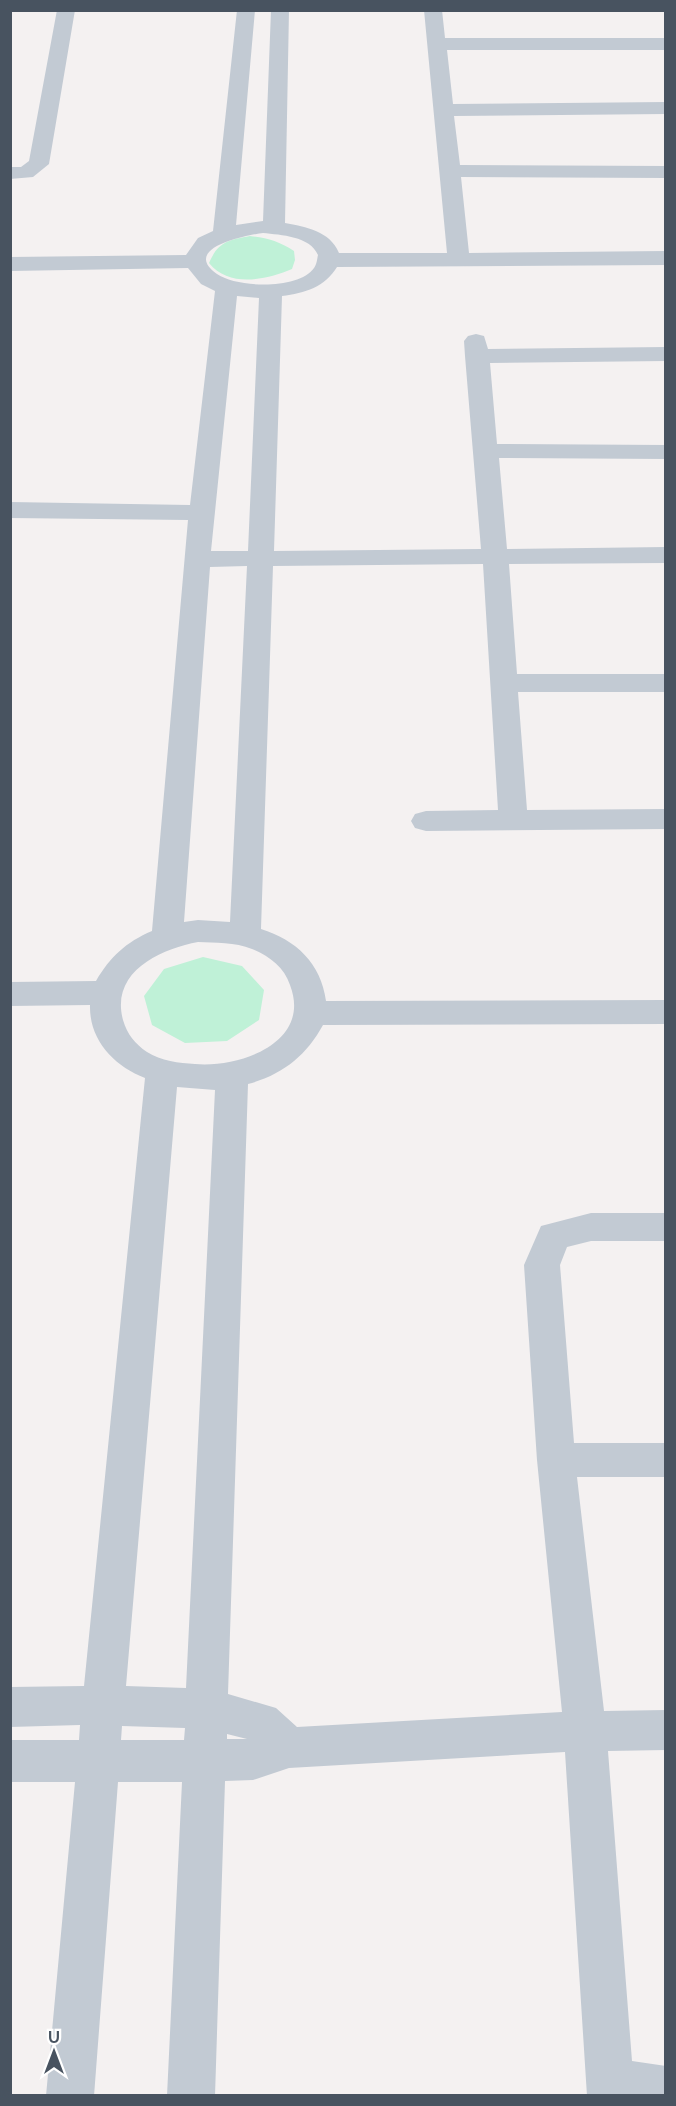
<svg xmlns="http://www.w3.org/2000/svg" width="676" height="2106" viewBox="0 0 676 2106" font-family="Raleway,sans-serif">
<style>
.green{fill:#bff1d7}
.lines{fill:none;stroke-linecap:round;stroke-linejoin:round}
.minor{fill:#c2cad3;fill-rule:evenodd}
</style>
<rect width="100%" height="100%" fill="#f4f1f1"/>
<path class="green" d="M250,236c17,2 29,5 44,15l1,9 -3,9c-26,11 -63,19 -83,-6 9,-21 19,-23 41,-27z
M203,957l39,9 22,24 -5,30 -32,21 -42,2 -33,-18 -8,-29 20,-27z"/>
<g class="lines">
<path class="minor" d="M57,10h18l-26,154 -16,13 -23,2v-12h11l8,-6z
M237,10h18l-19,215 27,-4 8,-211h18l-4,213c21,4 45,8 54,30h108l-23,-243h18l3,28h221v12h-219l6,54 213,-2v12l-212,2 6,49 206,1v12l-205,-1 8,76 197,-2v14l-329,2c-12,20 -32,26 -55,29l-8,255 207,-2 -16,-193 -1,-15 4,-5 8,-2 8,2 4,13 178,-2v14l-176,2 7,81 169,1v14l-167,-1 8,91 159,-2v16l-157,1 8,110h149v18h-148l9,118 139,-1v20l-240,2 -11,-3 -4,-7 4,-7 11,-3 72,-1 -15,-246 -210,2 -12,363c35,11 60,34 65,72l340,-1v24l-343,1c-17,31 -41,50 -75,59l-20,610 48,14 21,19 265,-15 -25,-252 -13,-195 17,-39 50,-13h75v28h-75l-24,6 -7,18 14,178h92v34h-89l27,234 62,-1v40l-58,1 24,310 34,5v30h-79l-22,-344 -276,16 -36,12 -28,1 -10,315h-48l15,-314h-64l-24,314h-48l29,-314h-65v-42h69l1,-15 -70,2v-40l74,-1 61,-608c-31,-12 -56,-38 -55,-73l-80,1v-24l86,-1c14,-24 30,-39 56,-50l36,-411 -178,-2v-16l180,3 25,-214 -14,-7 -13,-16 -178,3v-14l176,-2 12,-17 15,-7zM263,233c18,2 47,3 55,22 -1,4 -1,9 -4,13 -15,22 -77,20 -97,6 -37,-26 30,-39 46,-41zM237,296l22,2 -11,253h-37zM247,566l-17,356 -32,-2 -14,2 26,-355zM198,942c17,1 37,0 54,7 17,7 32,18 38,36 22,57 -49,83 -95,79 -16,-1 -34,-3 -48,-12 -12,-8 -20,-18 -24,-32 -13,-48 37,-71 75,-78zM177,1087l38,3 -29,598 -60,-2zM122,1726l63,2 -1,12h-63zM227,1734l20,5h-20z"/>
</g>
<rect width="676" height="2106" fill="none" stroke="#485360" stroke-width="24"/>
<g transform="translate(54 2052)" stroke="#ffffff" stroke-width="4.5" paint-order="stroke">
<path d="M0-4.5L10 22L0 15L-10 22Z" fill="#485360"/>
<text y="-9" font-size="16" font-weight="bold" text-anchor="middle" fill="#485360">U</text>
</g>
</svg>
